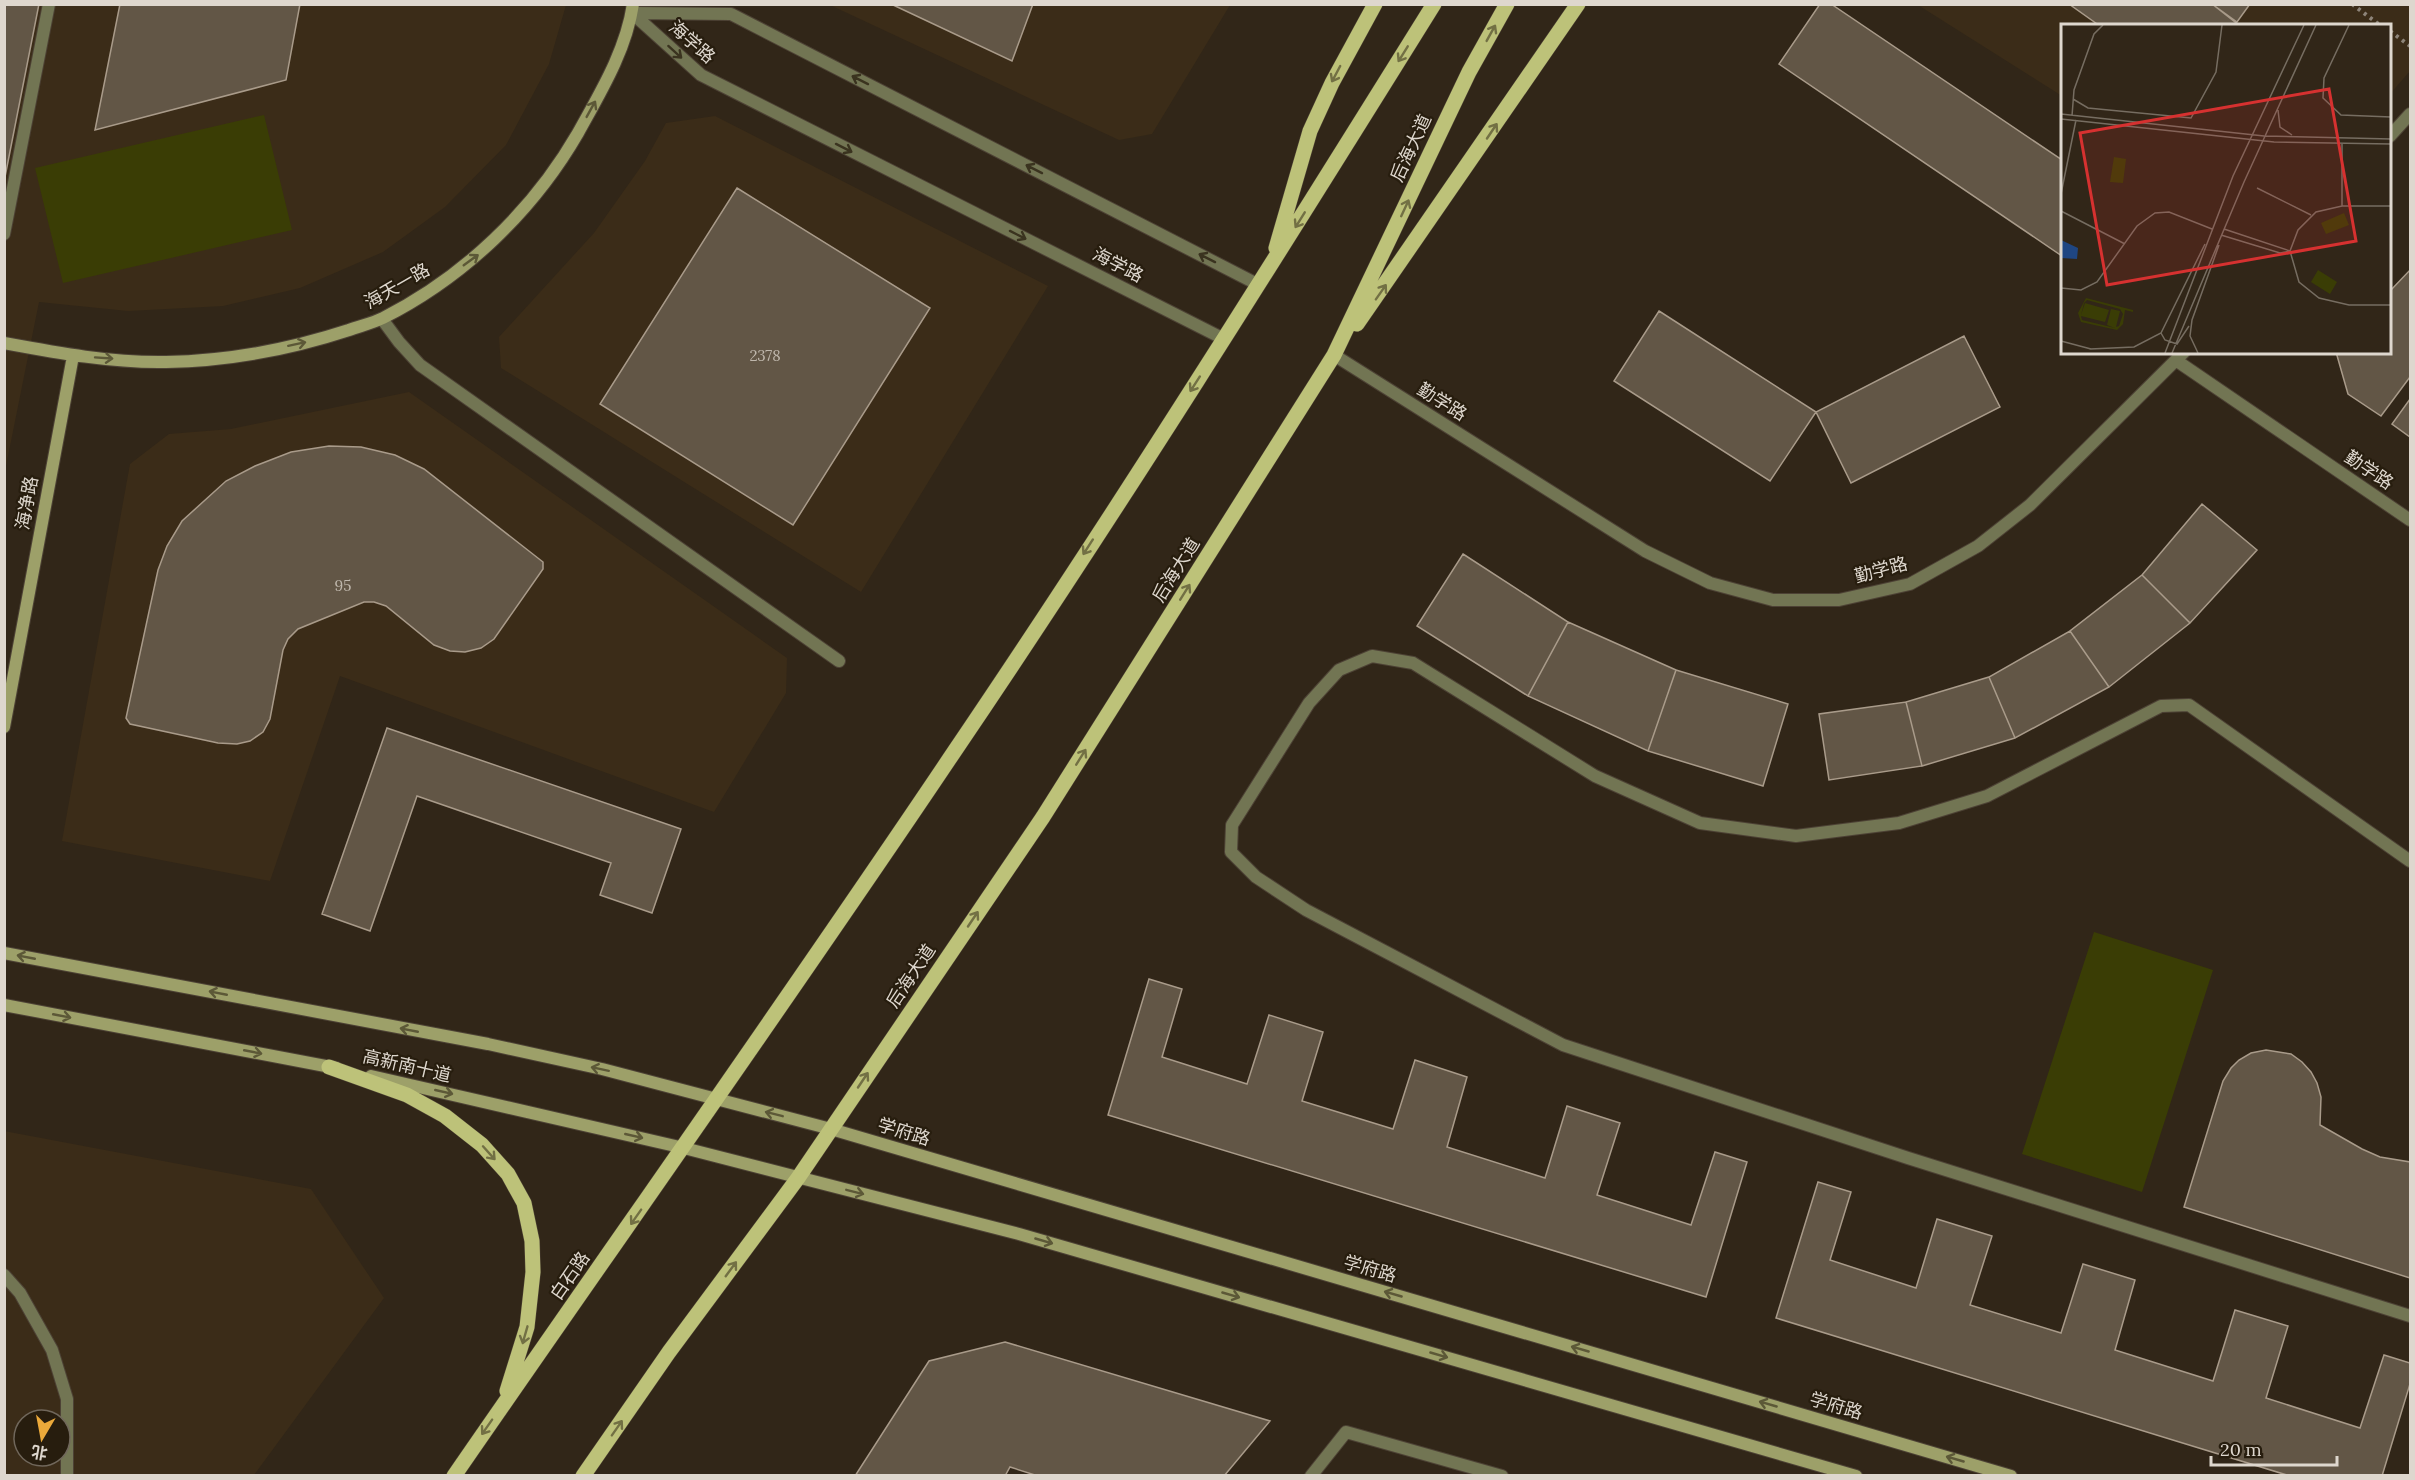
<svg xmlns="http://www.w3.org/2000/svg" width="2415" height="1480" viewBox="0 0 2415 1480" font-family="Lora,'Noto Sans SC',serif">
<style>
.built{fill:#3b2c18;fill-rule:evenodd}
.green{fill:#3a3d05}
.building{fill:#625646;stroke:#a99b8a;stroke-width:1.5}
.lines{fill:none;stroke-linecap:round;stroke-linejoin:round}
.lane-casing{stroke:#4d4235;stroke-width:14}
.street-casing{stroke:#4d4235;stroke-width:14}
.secondary-casing{stroke:#4d4235;stroke-width:14}
.primary-casing{stroke:#4d4235;stroke-width:16}
.path{stroke:#8d8479;stroke-width:4;stroke-dasharray:3 4.5;stroke-linecap:butt}
.lane{stroke:#727553;stroke-width:12}
.street{stroke:#727553;stroke-width:12}
.secondary{stroke:#9da069;stroke-width:12}
.primary{stroke:#bdc279;stroke-width:15}
.oneway{stroke:#727044}
.oneway2{stroke:#3a331f}
.oneway3{stroke:#5c5837}
.labels{text-anchor:middle;stroke-width:4.5;stroke-linejoin:round;paint-order:stroke}
.number-label{font-size:15px;fill:#bfb7ac}
.street-label{font-size:18px;fill:#ded7ce;stroke:#271d0e}
.inset-road{fill:none;stroke:#766d61;stroke-width:1.5}
.view{fill:#d63130;fill-opacity:0.15;stroke:#d63130;stroke-width:3}
.inset-edge{fill:none;stroke:#ded7ce;stroke-width:3}
</style>
<rect width="100%" height="100%" fill="#312618"/>
<path class="built" d="M5,5h561l-17,59 -43,81 -61,62 -62,45 -83,36 -77,18 -95,5 -89,-9 -34,169z
M830,5h400l-78,129 -33,6z
M1918,5h492v66l-20,23v-68h-328v70z
M715,116l333,170 -187,306 -360,-224 -2,-31 95,-104 51,-72 21,-38z
M409,392l378,266 -1,35 -72,119 -374,-136 -70,205 -208,-40 68,-377 39,-30 62,-5z
M4,1131l307,58 73,109 -130,177h-249zM24,1420h36v36h-36z"/>
<path class="green" d="M264,115l28,115 -229,53 -28,-115z
M2094,932l119,38 -71,222 -120,-38z"/>
<path class="building" d="M4,4h35l-35,178z
M4,4h35l-35,178z
M120,4h180l-14,76 -191,50z
M891,4h142l-21,57z
M1820,4h11l231,156v96l-283,-192z
M2069,4h143l28,22h-140z
M2212,4h38l-13,18z
M737,188l193,120 -137,217 -193,-121z
M2410,270v107l-29,39 -33,-22 -12,-42h54v-61z
M1659,311l157,101 -46,69 -156,-100z
M1964,336l36,71 -149,76 -35,-71z
M2410,399v38l-18,-13z
M329,446l32,1 34,8 29,14 119,93v7l-49,70 -13,9 -16,4 -15,-1 -16,-6 -48,-39 -12,-4h-10l-66,27 -10,10 -5,11 -13,69 -7,13 -13,9 -13,3 -19,-1 -88,-19 -4,-6 32,-148 9,-24 15,-25 44,-40 29,-15 36,-14z
M2202,504l55,46 -67,73 -48,-48z
M1463,554l105,68 -40,74 -111,-70z
M2142,575l48,48 -81,64 -39,-56z
M1568,622l108,48 -28,81 -120,-55z
M2070,631l39,56 -94,51 -26,-61z
M1676,670l112,34 -25,82 -115,-35z
M1989,677l26,61 -93,28 -16,-64z
M1906,702l16,64 -93,14 -10,-66z
M387,728l294,101 -29,84 -52,-18 11,-32 -194,-67 -47,135 -48,-17z
M1149,979l33,10 -20,68 85,27 22,-69 54,17 -21,69 91,28 22,-69 52,17 -20,70 98,31 22,-72 53,17 -23,72 94,30 24,-73 32,10 -41,135 -598,-182z
M2266,1050l25,4 11,8 9,10 6,11 4,14 -1,28 42,24 18,8 30,5v116l-226,-71 39,-126 8,-13 8,-8 12,-7z
M1818,1182l33,10 -21,68 86,28 21,-69 55,17 -22,69 91,28 22,-69 52,16 -20,70 98,31 22,-71 53,16 -22,72 94,30 24,-73 26,8v21l-28,92h-92l-514,-158z
M1005,1342l265,79 -46,55h-186l-28,-9 -5,9h-150l74,-115z"/>
<g class="lines">
<defs>
<path id="lane" d="M2410,861l-221,-156 -28,1 -174,90 -88,27 -103,13 -96,-13 -105,-47 -182,-113 -41,-7 -33,14 -30,33 -77,122 -1,27 25,25 50,33 257,135 345,113 502,158"/>
<path id="street" d="M632,13l99,1 528,271
M632,13l69,62 523,264
M2390,136l20,-22
M4,234l45,-230
M382,319l17,23 21,23 419,296
M1334,355l311,196 65,32 63,17h66l71,-16 68,-38 52,-41 154,-153
M2177,361l233,159
M4,1275l16,18 32,57 15,49v77
M1311,1476l35,-44 156,44"/>
<path id="secondary" d="M4,343c54,10 108,20 162,19 61,-1 125,-13 183,-32 11,-4 24,-7 34,-12 81,-41 150,-107 195,-185 22,-40 48,-82 55,-129
M4,727l69,-371
M4,953l484,91 114,25 229,60 1180,347
M4,1005l332,63
M371,1076l313,72 335,86 837,242"/>
<path id="primary" d="M1276,248l34,-117 22,-48 43,-79
M1357,324l221,-320
M329,1067l78,28 38,21 37,29 26,29 16,29 8,38 1,31 -6,55 -20,64
M454,1476c167,-242 337,-481 500,-724 166,-245 323,-496 480,-748
M583,1476l86,-124 129,-174 245,-361 291,-462 135,-283 38,-68"/>
</defs>
<use href="#lane" class="lane-casing"/>
<use href="#street" class="street-casing"/>
<use href="#secondary" class="secondary-casing"/>
<use href="#primary" class="primary-casing"/>
<path class="path" d="M2352,4l29,22
M2390,31l20,15"/>
<use href="#lane" class="lane"/>
<use href="#street" class="street"/>
<use href="#secondary" class="secondary"/>
<use href="#primary" class="primary"/>
</g>
<defs><path id="oneway-shaft" d="M-6 0H5M1.5-3L5.5 0L1.5 3" fill="none" stroke-width="1.6" stroke-linecap="round" stroke-linejoin="round" transform="scale(1.5)"/></defs>
<g class="oneway">
<use href="#oneway-shaft" transform="translate(1491 33) rotate(-61)"/>
<use href="#oneway-shaft" transform="translate(1403 54) rotate(122)"/>
<use href="#oneway-shaft" transform="translate(1336 74) rotate(118)"/>
<use href="#oneway-shaft" transform="translate(1492 131) rotate(-56)"/>
<use href="#oneway-shaft" transform="translate(1405 208) rotate(-65)"/>
<use href="#oneway-shaft" transform="translate(1300 220) rotate(122)"/>
<use href="#oneway-shaft" transform="translate(1381 292) rotate(-55)"/>
<use href="#oneway-shaft" transform="translate(1195 384) rotate(123)"/>
<use href="#oneway-shaft" transform="translate(1088 547) rotate(123)"/>
<use href="#oneway-shaft" transform="translate(1185 592) rotate(-58)"/>
<use href="#oneway-shaft" transform="translate(1081 757) rotate(-58)"/>
<use href="#oneway-shaft" transform="translate(973 919) rotate(-56)"/>
<use href="#oneway-shaft" transform="translate(863 1080) rotate(-56)"/>
<use href="#oneway-shaft" transform="translate(489 1153) rotate(48)"/>
<use href="#oneway-shaft" transform="translate(636 1217) rotate(125)"/>
<use href="#oneway-shaft" transform="translate(731 1269) rotate(-54)"/>
<use href="#oneway-shaft" transform="translate(525 1335) rotate(106)"/>
<use href="#oneway-shaft" transform="translate(487 1427) rotate(125)"/>
<use href="#oneway-shaft" transform="translate(617 1428) rotate(-55)"/>
</g>
<g class="oneway2">
<use href="#oneway-shaft" transform="translate(675 52) rotate(42)"/>
<use href="#oneway-shaft" transform="translate(860 80) rotate(-153)"/>
<use href="#oneway-shaft" transform="translate(844 148) rotate(27)"/>
<use href="#oneway-shaft" transform="translate(1034 169) rotate(-153)"/>
<use href="#oneway-shaft" transform="translate(1018 235) rotate(27)"/>
<use href="#oneway-shaft" transform="translate(1207 258) rotate(-153)"/>
</g>
<g class="oneway3">
<use href="#oneway-shaft" transform="translate(591 109) rotate(-61)"/>
<use href="#oneway-shaft" transform="translate(471 260) rotate(-36)"/>
<use href="#oneway-shaft" transform="translate(297 344) rotate(-12)"/>
<use href="#oneway-shaft" transform="translate(104 358) rotate(4)"/>
<use href="#oneway-shaft" transform="translate(26 957) rotate(-169)"/>
<use href="#oneway-shaft" transform="translate(218 993) rotate(-169)"/>
<use href="#oneway-shaft" transform="translate(62 1016) rotate(11)"/>
<use href="#oneway-shaft" transform="translate(409 1030) rotate(-169)"/>
<use href="#oneway-shaft" transform="translate(253 1052) rotate(11)"/>
<use href="#oneway-shaft" transform="translate(600 1069) rotate(-168)"/>
<use href="#oneway-shaft" transform="translate(444 1092) rotate(13)"/>
<use href="#oneway-shaft" transform="translate(774 1114) rotate(-166)"/>
<use href="#oneway-shaft" transform="translate(634 1136) rotate(13)"/>
<use href="#oneway-shaft" transform="translate(855 1192) rotate(14)"/>
<use href="#oneway-shaft" transform="translate(1044 1241) rotate(16)"/>
<use href="#oneway-shaft" transform="translate(1393 1294) rotate(-164)"/>
<use href="#oneway-shaft" transform="translate(1231 1295) rotate(16)"/>
<use href="#oneway-shaft" transform="translate(1580 1349) rotate(-164)"/>
<use href="#oneway-shaft" transform="translate(1439 1355) rotate(16)"/>
<use href="#oneway-shaft" transform="translate(1768 1404) rotate(-164)"/>
<use href="#oneway-shaft" transform="translate(1955 1459) rotate(-164)"/>
</g>
<g class="labels">
<g class="number-label">
<text x="765" y="361">2378</text>
<text x="343" y="591">95</text>
</g>
<g class="street-label">
<text transform="translate(692 42) rotate(41)" y="6">海学路</text>
<text transform="translate(1411 148) rotate(-65)" y="6">后海大道</text>
<text transform="translate(1118 265) rotate(27)" y="6">海学路</text>
<text transform="translate(397 286) rotate(-30)" y="6">海天一路</text>
<text transform="translate(1442 402) rotate(32)" y="6">勤学路</text>
<text transform="translate(2369 470) rotate(34)" y="6">勤学路</text>
<text transform="translate(27 503) rotate(-80)" y="6">海净路</text>
<text transform="translate(1176 570) rotate(-58)" y="6">后海大道</text>
<text transform="translate(1881 570) rotate(-15)" y="6">勤学路</text>
<text transform="translate(911 976) rotate(-56)" y="6">后海大道</text>
<text transform="translate(407 1066) rotate(13)" y="6">高新南十道</text>
<text transform="translate(904 1132) rotate(17)" y="6">学府路</text>
<text transform="translate(1370 1269) rotate(16)" y="6">学府路</text>
<text transform="translate(570 1276) rotate(-55)" y="6">白石路</text>
<text transform="translate(1836 1406) rotate(16)" y="6">学府路</text>
</g>
</g>
<g transform="translate(2061 24)">
<rect width="330" height="330" fill="#312618"/>
<path d="M53,133l12,2 -3,24 -13,-1zM283,189l5,12 -23,9 -5,-11zM257,246l19,12 -7,12 -19,-12zM25,274l47,12v2l-8,-2 -2,14 -6,6 -36,-8 -3,-9zM26,276l33,9 3,5 -4,12 -3,1 4,-16 -9,-2 -4,16 8,3 -33,-8 -1,-4 24,6 4,-12 -24,-7 -4,12 3,-12z" fill="#3a3d05" fill-rule="evenodd"/>
<path d="M0,216l17,8 -1,11 -16,-1z" fill="#1f4682"/>
<path class="inset-road" d="M288,1l-25,53 -1,20 18,17 50,2M12,75l15,9 103,10 25,-46 6,-47M217,86l2,17 12,8M0,90l203,22 127,3M11,92l2,-26 20,-56 9,-9M0,95l213,23 117,2M196,164l54,27M0,170l15,-74M281,182v-63M330,182h-49l-26,6 -18,18 -8,21 9,31 20,16 30,7h42M0,187l64,33M163,205l66,22M160,211l59,18 10,-2M0,264l20,2 16,-8 40,-56 18,-13 14,-1 43,17M100,309l4,7 12,4 12,-18M0,317l30,8M29,325l44,-2 27,-14 44,-89M104,329l68,-177 71,-151M111,329l72,-171 72,-157M137,329l-8,-17 2,-16 27,-75"/>
<path class="view" d="M268,65l27,152 -249,44 -27,-152z"/>
<rect width="330" height="330" class="inset-edge"/>
</g>
<rect width="2415" height="1480" fill="none" stroke="#ded7ce" stroke-width="12"/>
<g transform="translate(42 1438) rotate(190)"><circle r="28" fill="#271d0e" stroke="#70675b" stroke-width="1.5"/>
<path d="M0-4.5L10 22L0 15L-10 22Z" fill="#eba93a"/>
<text y="-9" font-size="16" font-weight="bold" text-anchor="middle" fill="#ded7ce">北</text>
</g>
<path d="M2211 1456v9h126v-9" fill="none" stroke="#ded7ce" stroke-width="3"/>
<text x="2220" y="1456" font-size="18" fill="#ded7ce" stroke="#271d0e" stroke-width="4.5" paint-order="stroke">20 m</text>
</svg>
